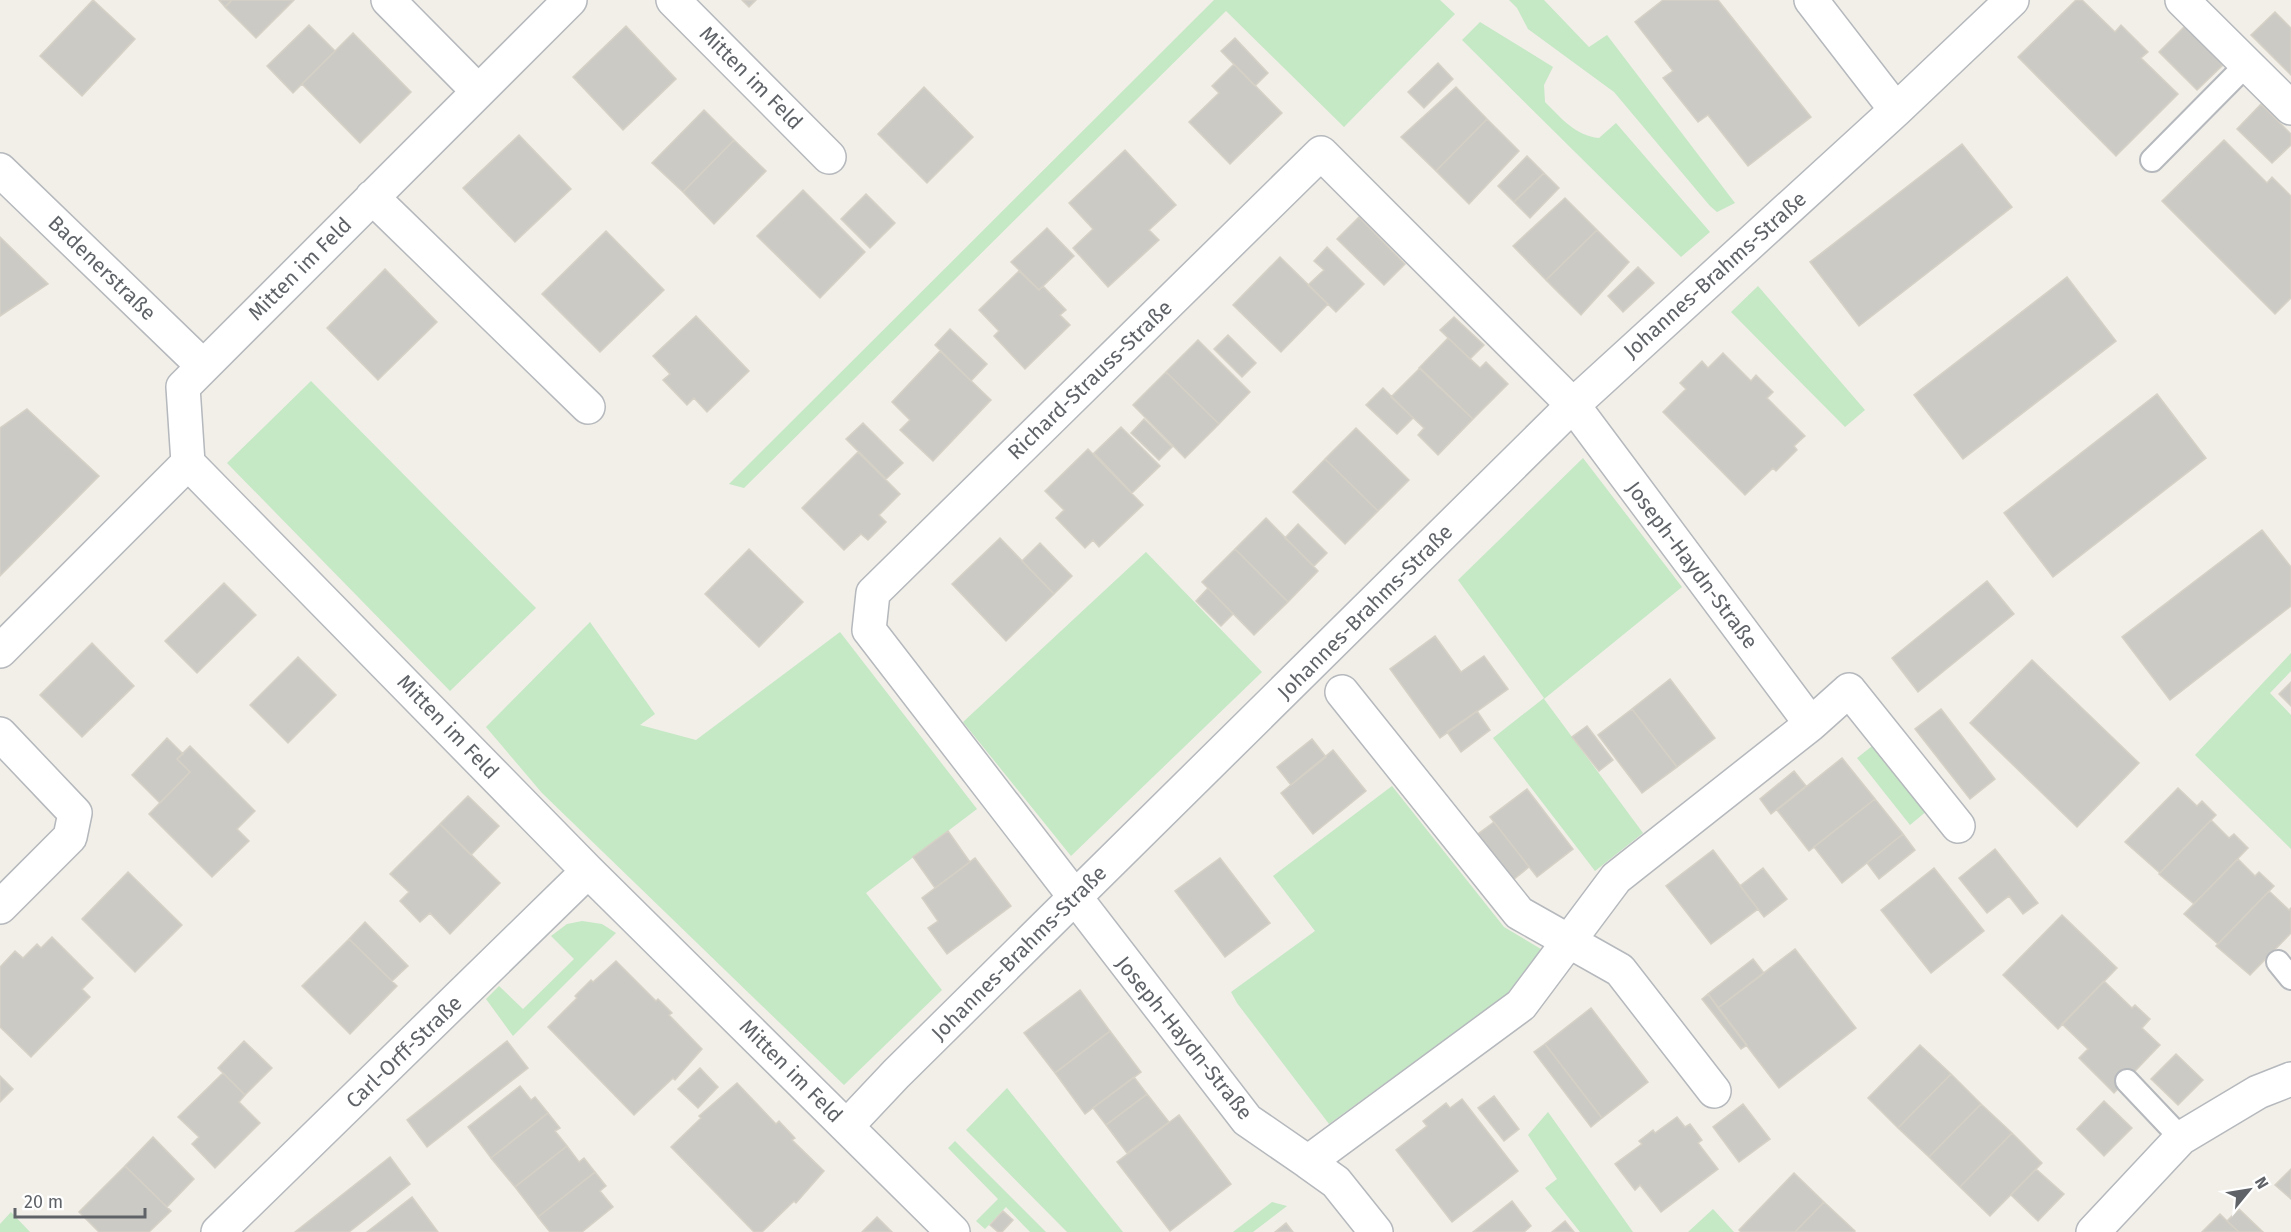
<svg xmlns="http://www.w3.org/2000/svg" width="2291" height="1232" viewBox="0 0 2291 1232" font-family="'Fira Sans',sans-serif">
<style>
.green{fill:#c5e8c5}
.building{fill:#cccac5;stroke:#d6d1c6;stroke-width:1.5}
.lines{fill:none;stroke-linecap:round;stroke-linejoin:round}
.lane-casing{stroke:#b5b8bc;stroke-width:26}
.street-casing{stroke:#b5b8bc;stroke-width:36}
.lane{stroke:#fff;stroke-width:22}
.street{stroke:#fff;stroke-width:33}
.labels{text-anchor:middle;stroke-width:4.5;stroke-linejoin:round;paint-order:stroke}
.street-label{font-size:21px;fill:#5f6368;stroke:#fff}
</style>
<rect width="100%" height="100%" fill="#f1efe8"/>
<path class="green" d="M1214,0h226l15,14 -111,113 -118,-116 -482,477 -15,-4z
M1509,0h35l45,47 18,-12 128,168 -18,9 -7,-6 -96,-114 -86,-63 -11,-21z
M1480,22l73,45 -9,18 1,17c16,16 31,34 54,36l17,-15 94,109 -29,25 -219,-217z
M1758,286l107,124 -20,17 -114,-115z
M311,381l225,227 -86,83 -223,-228z
M1583,458l99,129 -138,112 99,134 -48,38 -102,-133 51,-40 -86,-118z
M1146,552l116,120 -191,184 -108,-134z
M590,622l65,92 -15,11 56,15 144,-108 137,177 -111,84 76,97 -98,95 -302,-292 -56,-66z
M2291,653v18l-21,22 21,22v134l-96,-94z
M1876,743l52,67 -18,15 -53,-67z
M1392,786l112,141 37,22 -34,45 -178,130 -92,-121 -6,-11 84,-61 -42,-55z
M582,921l20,3 14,9 -103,103 -27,-37 13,-13 24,23 51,-50 -23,-23 16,-12z
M1007,1088l116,144h-56l-101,-102z
M1548,1112l85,120h-53l-35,-44 12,-9 -29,-44z
M955,1141l91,91h-16l-24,-25 -21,22 -9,-8 22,-22 -50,-51z
M1272,1202l15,4 -34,26h-20z
M1713,1209l21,23h-46z
M11,1212l19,20h-30v-8z"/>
<path class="building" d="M93,0l42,39 -53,57 -42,-40z
M219,0h13l-7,7z
M232,0h62l-38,38 -31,-31z
M742,0h14l-7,7z
M1663,0h55l93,117 -63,49 -40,-51 -10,7 -35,-44 10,-7 -38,-49z
M2076,0h6l33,32 6,-7 27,27 -7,6 37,36 -62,62 -98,-99z
M2275,12l16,16v47l-40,-40z
M309,25l26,26 -42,42 -26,-27z
M626,26l50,53 -53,51 -50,-53z
M2185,26l38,39 -26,25 -38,-38z
M353,33l58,59 -51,51 -58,-59z
M1235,38l33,35 -13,13 -34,-35z
M1438,63l15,16 -29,29 -16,-16z
M1234,64l48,49 -52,51 -41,-42 30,-29 -7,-7z
M924,87l49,50 -46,46 -49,-49z
M1456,87l31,32 -51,52 -35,-34z
M2261,104l30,30v11l-19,18 -35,-34z
M704,110l30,30 -51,52 -31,-29z
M1487,119l32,32 -50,53 -33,-33z
M519,135l52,54 -56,53 -52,-54z
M734,140l32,31 -52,53 -31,-32z
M2224,140l43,43 5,-6 19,19v102l-16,16 -113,-113z
M1962,144l50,63 -153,119 -49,-64z
M1125,150l51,55 -27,25 10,10 -51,47 -35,-39 20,-19 -24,-26z
M1527,156l17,17 -30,29 -16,-16z
M1544,173l15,15 -29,30 -16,-16z
M803,190l62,62 -45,46 -63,-62z
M866,194l29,29 -25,25 -29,-29z
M1565,198l32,32 -51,50 -33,-34z
M1359,217l46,47 -21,21 -47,-46z
M1047,228l27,28 -35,34 -28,-28z
M1597,230l32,32 -48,53 -35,-35z
M606,231l58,59 -64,62 -58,-58z
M0,237l48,47 -48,32z
M1327,247l37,37 -28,28 -28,-27 16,-15 -10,-9z
M1280,257l48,47 -47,48 -48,-47z
M1638,267l16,16 -31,29 -15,-16z
M385,269l52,53 -59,58 -51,-52z
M1019,271l20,19 4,-4 23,24 -6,5 10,10 -45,44 -31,-33 5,-5 -20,-21z
M2067,277l49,64 -153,118 -49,-64z
M696,316l53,55 -42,41 -13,-14 -7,7 -24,-25 7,-6 -17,-18z
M1454,317l30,28 -14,14 -30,-29z
M950,329l37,35 -16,17 -36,-36z
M1228,335l28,28 -14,14 -28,-28z
M1448,338l32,30 6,-6 22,22 -35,35 -54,-51z
M1198,340l52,52 -31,32 -53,-52z
M940,351l51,49 -58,61 -33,-31 10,-10 -18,-18z
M1723,353l28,28 5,-6 17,17 -6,6 38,38 -11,10 3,4 -21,21 -3,-3 -28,27 -82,-83 23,-23 -6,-6 22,-22 6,7z
M1420,368l53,51 -35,36 -20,-20 6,-7 -33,-31z
M1166,372l53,52 -34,34 -52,-53z
M1383,388l30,30 -16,16 -31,-29z
M2157,394l49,64 -153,119 -49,-64z
M27,409l72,67 -99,100v-148z
M1144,419l28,28 -13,13 -28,-27z
M863,423l40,40 -17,16 -40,-40z
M1121,427l39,39 -28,27 -38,-40z
M1356,428l53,52 -31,31 -53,-52z
M1088,449l55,56 -44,42 -6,-7 -8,8 -29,-30 8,-8 -19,-19z
M858,452l42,42 -21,21 7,7 -18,18 -7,-6 -17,16 -42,-42z
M1325,459l53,52 -33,33 -52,-52z
M1266,518l52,53 -30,31 -53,-53z
M1298,524l29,29 -13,13 -29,-28z
M2262,530l29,37v39l-121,94 -48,-63z
M1000,538l54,56 -48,47 -54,-57z
M1040,543l32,33 -18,18 -32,-33z
M749,549l54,53 -44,45 -54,-53z
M1235,549l53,53 -34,33 -52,-53z
M1987,581l27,33 -96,78 -26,-34z
M224,583l32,32 -59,58 -32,-32z
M1208,588l25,26 -12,12 -25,-25z
M1435,636l26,36 23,-16 24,33 -68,49 -50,-69z
M92,643l42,43 -52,51 -42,-42z
M298,657l38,38 -48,48 -38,-38z
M2032,660l107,103 -62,64 -107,-104z
M1670,679l45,59 -38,29 -45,-58z
M2291,682v24l-12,-12z
M1632,709l45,58 -35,26 -44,-58z
M1941,709l54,70 -25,20 -55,-70z
M1477,711l13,19 -29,22 -14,-20z
M1587,726l26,34 -14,11 -27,-34z
M167,738l16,16 -6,5 13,13 -30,31 -28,-28z
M1312,739l14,18 -35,28 -14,-18z
M190,746l65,65 -18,18 12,12 -37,36 -63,-63 41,-42 -13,-13z
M1333,750l33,41 -53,43 -32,-41z
M1842,758l33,41 -66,52 -32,-41z
M1794,771l12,15 -35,28 -11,-15z
M2178,788l19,18 5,-5 14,14 -56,58 -35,-31z
M1527,789l46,60 -36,28 -47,-60z
M468,796l31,30 -28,29 -31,-31z
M1875,799l28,35 -61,49 -28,-36z
M2211,820l18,18 5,-4 14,14 -54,56 -35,-30z
M1494,822l35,45 -16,13 -35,-46z
M440,824l60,59 -50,51 -20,-21 -10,9 -20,-21 9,-9 -19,-18z
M948,831l22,31 -35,26 -22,-31z
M1903,834l12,16 -36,29 -12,-16z
M1995,849l43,54 -15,11 -14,-18 -22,17 -28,-35z
M1713,850l45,59 -47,35 -45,-58z
M975,858l36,48 -64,48 -19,-26 10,-7 -16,-23z
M1220,858l50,65 -45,34 -50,-66z
M2238,859l17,17 4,-4 15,14 -56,58 -34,-30z
M1763,868l24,31 -23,18 -24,-31z
M1934,868l50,63 -53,42 -50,-63z
M128,872l54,53 -47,47 -53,-53z
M2269,891l20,19 2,-2v25l-41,42 -34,-29z
M2062,915l55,53 -59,61 -55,-54z
M365,922l43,44 -16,15 -43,-42z
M52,937l41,41 -11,11 8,8 -59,60 -31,-30v-60l15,-16 8,7 14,-14 4,4z
M349,939l48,47 -47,48 -48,-48z
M1795,949l61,79 -77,60 -61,-80z
M1753,959l11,14 -46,35 -10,-14z
M616,961l40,40 2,-2 14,14 -3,2 33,34 -27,31 -2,-2 -39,37 -86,-88 29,-29 -2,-2 16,-16 2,2z
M2104,981l28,27 3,-3 15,14 -8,9 18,17 -46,48 -35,-35 9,-9 -26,-25z
M1080,990l30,41 -55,42 -31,-40z
M1708,994l39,51 -6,4 -39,-50z
M1591,1008l57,74 -46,36 -57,-74z
M1110,1031l31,41 -56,42 -30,-41z
M244,1041l28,27 -27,27 -27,-27z
M507,1041l21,27 -101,79 -20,-27z
M1545,1044l57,74 -11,9 -57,-75z
M1920,1045l31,29 -53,54 -30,-30z
M2176,1054l27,26 -25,25 -27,-26z
M700,1068l18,19 -20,21 -20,-19z
M223,1073l22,22 -6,7 21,21 -45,45 -23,-24 7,-7 -21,-20z
M1951,1074l30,30 -52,53 -31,-29z
M0,1076l13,13 -13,13z
M1134,1077l13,17 -41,31 -13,-17z
M737,1083l39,41 3,-3 16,17 -3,2 32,31 -28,32 -2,-2 -32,31h-8l-83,-85 30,-29 -2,-2z
M520,1086l11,14 4,-3 13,16 -57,45 -23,-31z
M1147,1094l22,28 -42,31 -21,-28z
M1494,1096l25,33 -15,12 -26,-33z
M1462,1099l56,72 -66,51 -56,-72 31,-24 -4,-5 23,-18 4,5z
M2104,1101l28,27 -28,28 -27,-27z
M1743,1104l27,35 -31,23 -26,-35z
M1981,1104l31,29 -52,54 -31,-30z
M548,1113l12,15 -5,3 12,15 -52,41 -24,-29z
M1179,1115l52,69 -61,47 -53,-69z
M1677,1117l8,10 5,-3 12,16 -4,3 20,26 -57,43 -21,-27 -5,5 -20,-26 27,-20 -3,-3 14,-11 2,3z
M2012,1133l30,30 -52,53 -30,-29z
M153,1137l41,42 -27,28 -42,-41z
M567,1146l12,16 5,-4 11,14 -57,45 -23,-30z
M390,1157l20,27 -61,48h-54z
M125,1166l46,45 -22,21h-50l-20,-20z
M2036,1169l28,25 -26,27 -27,-26z
M2291,1169v30l-16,-14z
M595,1172l11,14 -6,5 13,16 -31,25h-32l-12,-15z
M1794,1173l30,29 -29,30h-54l-2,-2z
M412,1197l26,35h-71z
M1512,1201l19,25 -7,6h-51z
M1824,1202l31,29 -1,1h-59z
M2239,1209l24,23h-24l-12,-11z
M1003,1211l10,9 -11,12h-4l-8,-7z
M2220,1214l7,7 12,11h-37z
M877,1217l15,15h-30z
M1565,1221l9,11h-22z
M1286,1223l7,9h-18z"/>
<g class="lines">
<defs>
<path id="lane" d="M2152,160l95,-96
M2278,962l13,16
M2127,1081l54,57"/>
<path id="street" d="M388,0l90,91
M570,0l-387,387 5,76 400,408 365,361
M673,0l156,157
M1811,0l85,110
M2182,0l109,108
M0,170l203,196
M372,197l216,210
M0,651l188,-188
M1342,692l177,221 101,57 94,121
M1811,724l-238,-319 -252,-252 -448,440 -4,37 378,490 61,42 213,-157 95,-127 195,-154 38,-34 109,136
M0,734l75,79 -5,24 -70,70
M847,1126l49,-52 677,-669 323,-295 116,-110
M1308,1162l28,20 40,50
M218,1232l370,-361
M2093,1232l88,-94 77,-46 33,-13"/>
</defs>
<use href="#lane" class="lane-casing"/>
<use href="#street" class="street-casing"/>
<use href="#lane" class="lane"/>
<use href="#street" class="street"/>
</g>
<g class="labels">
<g class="street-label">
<text transform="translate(751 78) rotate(45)" y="7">Mitten im Feld</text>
<text transform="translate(102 268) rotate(44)" y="7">Badenerstraße</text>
<text transform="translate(300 269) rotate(-45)" y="7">Mitten im Feld</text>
<text transform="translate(1715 275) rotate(-42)" y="7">Johannes-Brahms-Straße</text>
<text transform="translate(1090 380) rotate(-44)" y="7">Richard-Strauss-Straße</text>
<text transform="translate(1692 565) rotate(53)" y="7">Joseph-Haydn-Straße</text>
<text transform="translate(1365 612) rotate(-45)" y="7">Johannes-Brahms-Straße</text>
<text transform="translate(448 727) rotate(46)" y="7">Mitten im Feld</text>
<text transform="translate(1019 953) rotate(-45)" y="7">Johannes-Brahms-Straße</text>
<text transform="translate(1184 1038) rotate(51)" y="7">Joseph-Haydn-Straße</text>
<text transform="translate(404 1052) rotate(-44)" y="7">Carl-Orff-Straße</text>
<text transform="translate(791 1071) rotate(45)" y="7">Mitten im Feld</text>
</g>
</g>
<g transform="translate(2249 1190) rotate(60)" stroke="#ffffff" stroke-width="4.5" paint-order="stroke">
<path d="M0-4.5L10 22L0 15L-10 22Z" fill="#5f6368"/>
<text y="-9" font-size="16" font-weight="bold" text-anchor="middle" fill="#5f6368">N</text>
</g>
<path d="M15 1208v9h130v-9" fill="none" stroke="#5f6368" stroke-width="3"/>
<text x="24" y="1208" font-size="18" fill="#5f6368" stroke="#ffffff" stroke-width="4.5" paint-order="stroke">20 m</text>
</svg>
